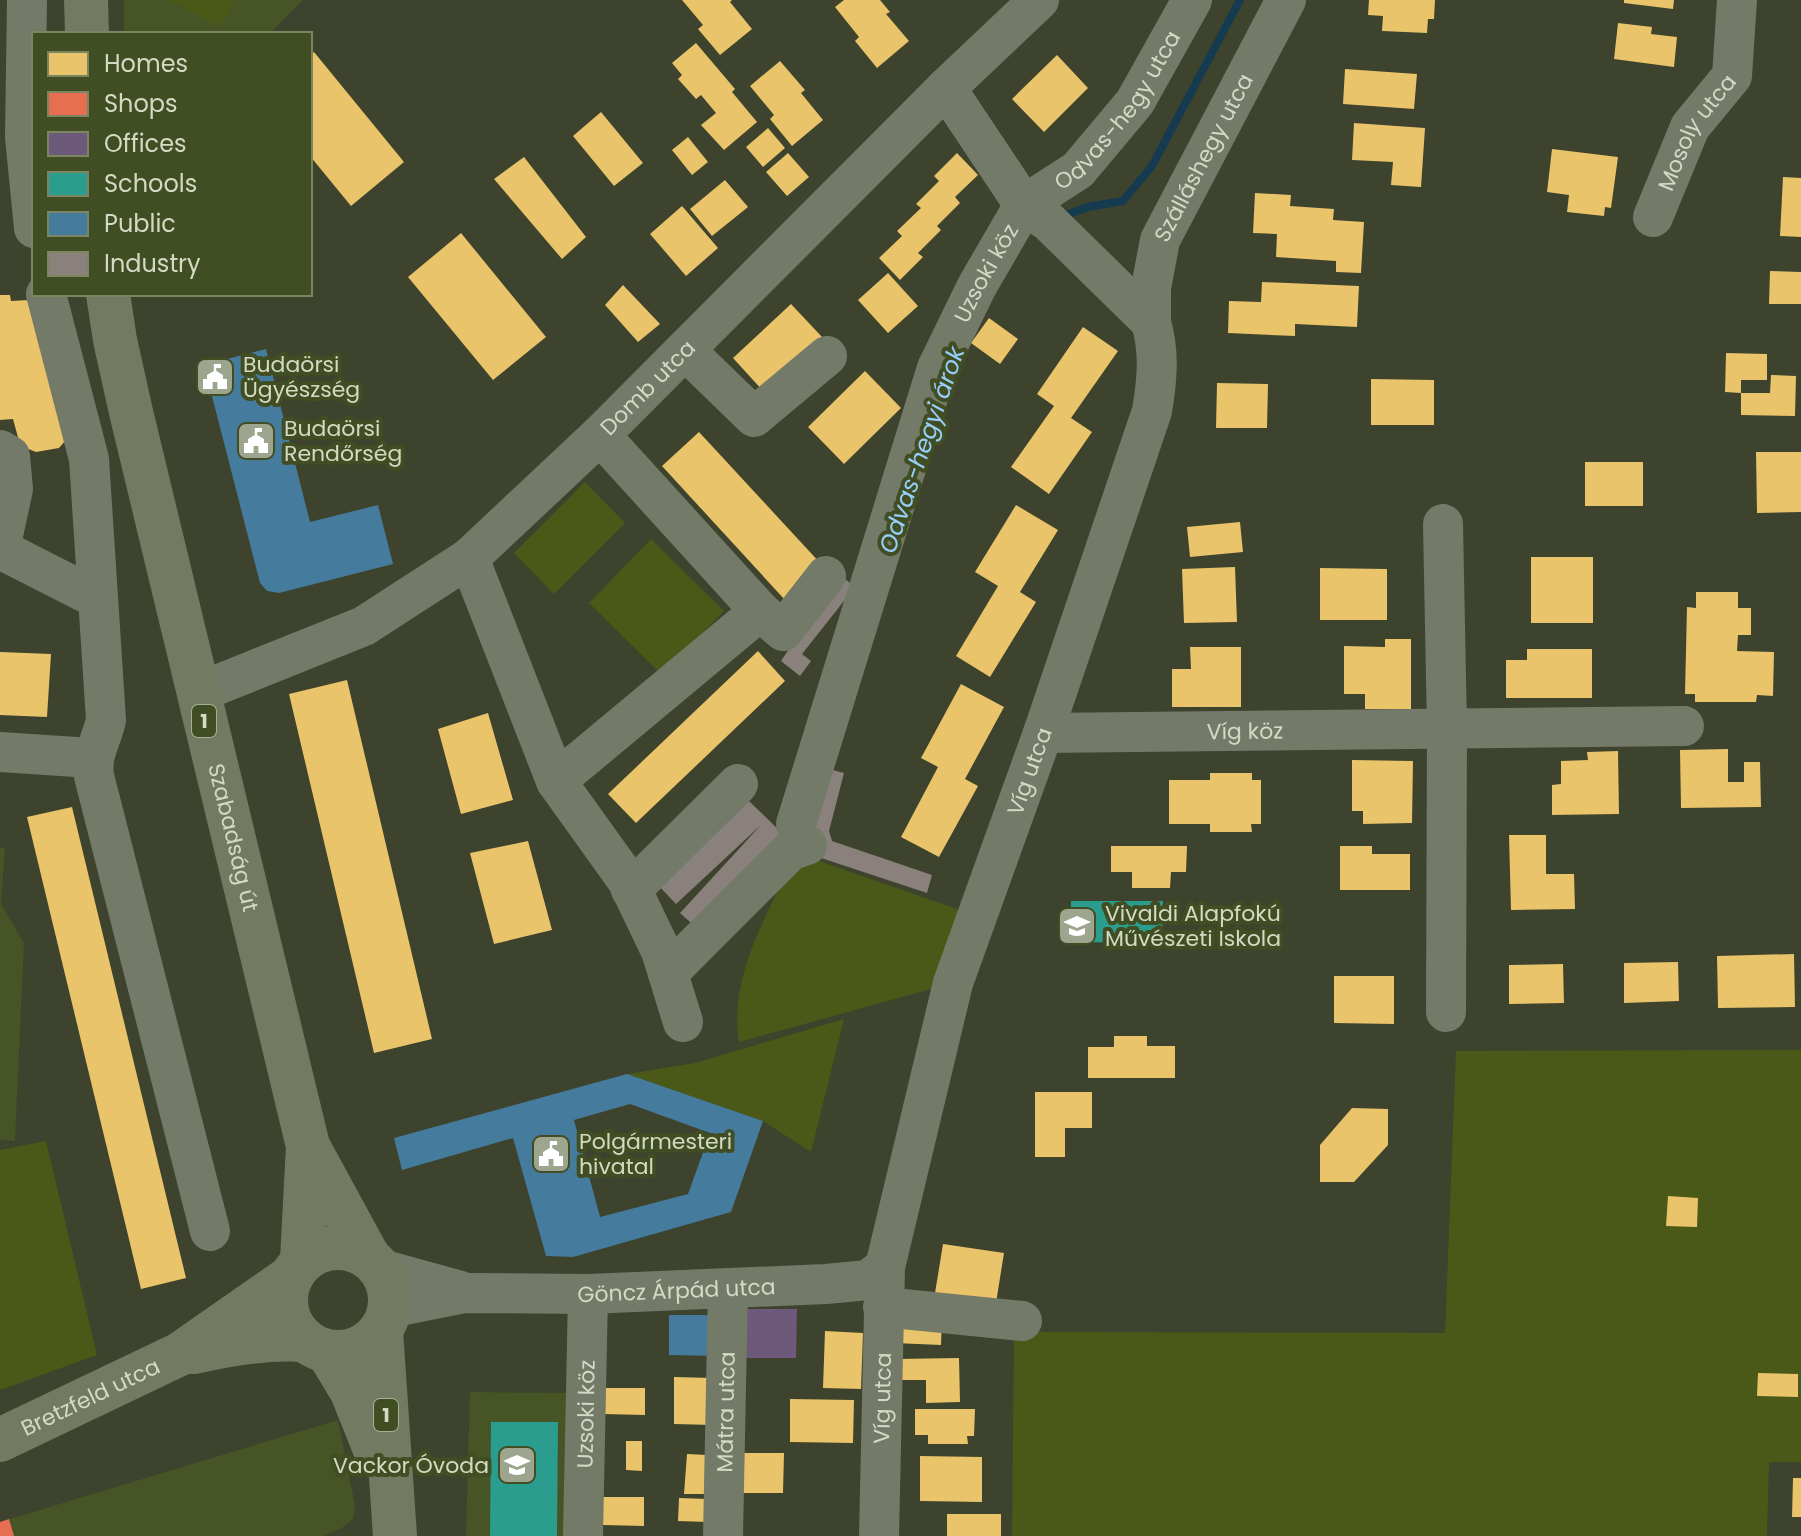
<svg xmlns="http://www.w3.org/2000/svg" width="1801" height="1536" viewBox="0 0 1801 1536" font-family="Poppins,sans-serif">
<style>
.built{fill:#475426}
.green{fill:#4a5917}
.homes{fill:#e9c46a}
.shops{fill:#e76f51}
.offices{fill:#6d597a}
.schools{fill:#2a9d8f}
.public{fill:#457b9d;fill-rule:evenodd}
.industry{fill:#8a817c}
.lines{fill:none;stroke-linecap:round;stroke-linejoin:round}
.stream{stroke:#153b51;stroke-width:8}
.minor{stroke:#747a68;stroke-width:40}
.major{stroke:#737a61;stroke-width:44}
.labels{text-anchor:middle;stroke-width:8;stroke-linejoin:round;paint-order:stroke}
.shield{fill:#414d22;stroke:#a6b093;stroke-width:2}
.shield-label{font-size:20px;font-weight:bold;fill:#d2dac3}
.street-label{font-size:22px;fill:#d2dac3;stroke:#414d22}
.poi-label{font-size:22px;fill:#d2dac3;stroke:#414d22;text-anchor:start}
.water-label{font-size:24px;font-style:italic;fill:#96cef9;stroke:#414d22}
</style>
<rect width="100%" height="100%" fill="#3d432c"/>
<path class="built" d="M124,0h179l-34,34h-145z
M0,848h5l-4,56 23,39 -9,198 -15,-1z
M470,1392l96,1 -1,143h-99z
M338,1420l17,86 -2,13 -11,9 -18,8h-324v-14z"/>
<path class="green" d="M168,0h67l-15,27z
M585,482l40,41 -71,71 -40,-41z
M651,539l73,72 -62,64 -73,-72z
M796,853l181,63 -24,67 -214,59c-11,-67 30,-130 57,-189z
M844,1019l-33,133 -48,-31 -136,-47 68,-11z
M1801,1050v412h-32l-2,74h-755l2,-204 431,1 11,-282z
M46,1141l51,214 -97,35v-240z"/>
<path class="homes" d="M682,0h50l-2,2 22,27 -32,26 -22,-26 5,-4z
M844,0h36l10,12 -4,2 23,27 -32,27 -22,-27 4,-4 -24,-30z
M1369,0h66l-1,19h-6l-1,14 -45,-2 1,-15 -15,-1z
M1624,0h50l-1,9 -49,-6z
M1618,23l34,4 -1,7 26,3 -3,30 -60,-8z
M696,43l39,46 -3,3 25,30 -33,28 -23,-25 15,-12 -15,-18 -5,4 -18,-20 4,-4 -10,-12z
M314,52l90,110 -53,44 -41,-50v-100z
M1057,55l31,33 -44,44 -32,-33z
M780,61l25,29 -4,3 22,27 -31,26 -22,-27 4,-4 -24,-29z
M1345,69l72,5 -3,35 -71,-5z
M601,112l42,51 -29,23 -41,-50z
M1354,123l71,5 -4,59 -30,-2 2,-23 -41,-2z
M768,128l17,20 -22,19 -17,-20z
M688,137l20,25 -16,13 -20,-25z
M1552,149l66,8 -7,51 -6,-1 -1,9 -37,-4 2,-17 -22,-3z
M788,153l21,24 -22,19 -21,-24z
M957,153l21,22 -23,22 5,6 -23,23 4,4 -23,23 5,4 -23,23 -21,-22 23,-22 -5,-5 24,-23 -5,-4 23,-23 -5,-5z
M524,157l62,80 -24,22 -68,-80z
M1783,177l18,1v59l-21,-1z
M725,180l23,27 -36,29 -22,-27z
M1255,193l36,2 -1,11 44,3 -1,11 31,2 -3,51 -25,-1v-11l-60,-4 1,-23 -24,-1z
M682,206l36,42 -32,28 -36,-42z
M461,233l85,104 -53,43 -85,-103z
M1770,271l31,1v32h-32z
M888,273l30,33 -30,27 -30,-33z
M1262,282l97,4 -2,41 -62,-3v12l-67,-3 1,-32 32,1z
M623,285l37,39 -22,18 -33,-37z
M0,295h10l1,6 18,-1 36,141 -6,7 -23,4 -10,-4 -7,-7 -6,-22 -13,1z
M791,304l32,34 -59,54 -31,-34z
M989,318l29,21 -18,25 -29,-21z
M1083,327l35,24 -47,67 21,14 -43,62 -38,-27 43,-61 -17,-12z
M1726,353l41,1v26h-26v13l-16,-1z
M865,371l36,37 -57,56 -36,-37z
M1771,375l25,1 -1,40 -54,-1v-22h29z
M1371,379l63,1v45h-63z
M1217,383l51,1 -1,44h-51z
M699,432l123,133 -37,35 -123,-134z
M1756,452h45v60l-44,1z
M1585,462h58v44h-58z
M1016,505l42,25 -38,62 16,10 -46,75 -34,-21 42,-70 -23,-14z
M1240,522l3,30 -53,5 -3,-30z
M1531,557h62v66h-62z
M1235,567l2,55 -53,1 -2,-54z
M1320,568l67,1v51h-67z
M1696,592h42v16h13v27h-13l-1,16 37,1 -1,44 -16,-1 -1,7h-61v-8h-10l2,-87 9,1z
M1385,639h26v70h-46v-15h-21v-48l41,1z
M1190,647h51v60h-69v-38h19z
M1527,649h65v49h-86v-38h21z
M758,651l27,30 -149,142 -28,-29z
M0,652l51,2 -4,63 -47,-2z
M347,680l85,359 -58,14 -85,-359z
M961,684l43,23 -39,72 13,7 -39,71 -38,-20 37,-70 -17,-9z
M488,713l25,87 -52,14 -23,-85z
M1728,749v33h16v-20h16l1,45 -80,1 -1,-58z
M1618,751l1,63 -67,1v-30l9,-1v-23l27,-1 -1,-8z
M1352,760l61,1 -1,62 -49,1v-13h-11z
M1210,773h42v7h9v44h-10l1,8h-42v-8h-41v-44h41z
M72,807l114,471 -45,11 -114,-472z
M1509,835h37v39h28l1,35 -64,1z
M528,841l24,89 -58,14 -24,-91z
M1111,846h76l-1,26h-15l-1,16h-38v-16h-21z
M1340,846h32v8h38v36h-70z
M1794,954l1,53 -77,1 -1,-52z
M1678,962l1,39 -55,2v-40z
M1563,964l1,39 -55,1v-39z
M1334,976h60v48l-60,-1z
M1114,1036h33v10h28v32h-87v-31h26z
M1035,1092h57v36h-27v29h-30z
M1352,1108l36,1v36l-34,37h-34v-37z
M1668,1196l30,2 -1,29 -31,-1z
M943,1244l61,9 -8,50 -61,-10z
M895,1315l47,2 -1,28 -47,-2z
M825,1331l38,2 -2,56 -38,-1z
M959,1358l1,44 -34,1v-23h-28l-1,-21z
M1758,1373l40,1v23l-41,-1z
M674,1377l39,1v47l-39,-1z
M603,1388h42v27l-42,-1z
M790,1399l64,1 -1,43 -63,-1z
M915,1409h60l-1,27h-7l1,8h-40v-9h-13z
M626,1441h16v30l-16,-1z
M742,1453h42l-1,40h-42z
M687,1454l20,1v39h-23z
M920,1456l62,1v45l-62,-1z
M1793,1478h8v39h-9z
M603,1497h41v29l-41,-1z
M679,1498l28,1v23l-29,-1z
M947,1514h54v22h-54z"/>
<path class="shops" d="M9,1519l5,17h-14v-14z"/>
<path class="offices" d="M743,1309h54l-1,49h-53z"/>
<path class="schools" d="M1071,901h92l-1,42 -91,-1z
M491,1422h67l-1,114h-67z"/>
<path class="public" d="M266,349l44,173 68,-17 15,59 -114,29 -12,-2 -7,-8 -56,-218z
M627,1074l136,47 -32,91 -158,45 -27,-1 -33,-118 -111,32 -8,-32zM630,1104l80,29 -22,61 -88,23 -26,-97z
M669,1315h46v41l-46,-1z"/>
<path class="industry" d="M839,574l16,13 -53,67 9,7 -11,15 -19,-15z
M822,767l22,6 -15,58 3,10 100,34 -5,18 -115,-38z
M747,799l38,37 -86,94 -19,-17 81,-88 -85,79 -19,-20z"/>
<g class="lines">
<path class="stream" d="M1060,218l27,-11 36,-6 29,-35 88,-166"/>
<g class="minor">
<path d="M27,0l-2,137 9,91"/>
<path id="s1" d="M1653,217l37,-90 42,-51 5,-76"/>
<path d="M46,294l43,165 17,261c-5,22 -15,34 -12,56l116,455"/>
<path id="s2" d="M1151,322v-34l9,-48 126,-240"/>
<path d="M685,350l69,67 73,-61"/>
<path d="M0,450l10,6 3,33 -13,60 96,49"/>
<path d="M1443,524l4,205 -1,283"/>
<path d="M469,558l87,223 71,99 34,71 22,71"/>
<path d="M760,611l23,20 43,-55"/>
<path id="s3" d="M197,693l167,-67 105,-68 131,-123 346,-347 93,-88"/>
<path id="s4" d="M1043,733l641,-7"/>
<path d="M0,752l91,6"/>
<path d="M556,781l204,-170 -160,-176"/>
<path id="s5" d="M796,824l141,-456 40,-82 47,-81 54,-35 57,-68 57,-102"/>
<path d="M631,890l107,-106"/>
<path d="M668,973l122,-122 17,-6"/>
<path d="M381,1269l80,22"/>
<path d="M883,1307l139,14"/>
<path id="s6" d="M390,1308l75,-15 123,1 238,-10 42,-4 17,-13"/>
<path id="s7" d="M583,1536l5,-242"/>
<path id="s8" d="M723,1536l5,-248"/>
<path id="s9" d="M879,1536l6,-269 68,-284 90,-250 109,-322c5,-30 8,-58 -1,-89l-102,-100 -25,-17 -78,-117"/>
</g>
<g class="major">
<path d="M86,0l1,34"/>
<path id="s10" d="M108,294l7,46 16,72 177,734 61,112"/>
<circle cx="338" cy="1300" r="52"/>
<path d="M302,1260l6,-114"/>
<path d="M381,1331l14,205"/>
<path d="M194,1352c37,-8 71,-14 109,-12"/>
<path d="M328,1352l24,40 24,60"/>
<path id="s11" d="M0,1440l180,-86 112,-78"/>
</g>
</g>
<defs>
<symbol id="civic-square" viewBox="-11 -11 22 22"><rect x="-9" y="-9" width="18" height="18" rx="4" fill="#9ea58e" stroke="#414d22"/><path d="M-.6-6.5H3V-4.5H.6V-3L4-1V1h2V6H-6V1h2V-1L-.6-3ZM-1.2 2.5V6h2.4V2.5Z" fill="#fff"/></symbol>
<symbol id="school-square" viewBox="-11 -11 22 22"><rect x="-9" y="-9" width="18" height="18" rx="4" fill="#9ea58e" stroke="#414d22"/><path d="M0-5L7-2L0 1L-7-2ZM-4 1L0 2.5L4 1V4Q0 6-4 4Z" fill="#fff"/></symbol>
</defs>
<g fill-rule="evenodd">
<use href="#civic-square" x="193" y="355" width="44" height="44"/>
<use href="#civic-square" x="234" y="419" width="44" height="44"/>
<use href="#school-square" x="1055" y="904" width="44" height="44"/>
<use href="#civic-square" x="529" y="1132" width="44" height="44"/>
<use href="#school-square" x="495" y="1443" width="44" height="44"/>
</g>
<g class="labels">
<g class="shield">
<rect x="192" y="705" width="24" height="32" rx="6"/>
<rect x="374" y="1399" width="24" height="32" rx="6"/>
</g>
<g class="shield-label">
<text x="204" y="728">1</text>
<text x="386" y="1422">1</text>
</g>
<g class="street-label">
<text dy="8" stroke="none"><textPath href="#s5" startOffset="798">Odvas-hegy utca</textPath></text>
<text dy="8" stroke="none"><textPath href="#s1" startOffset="96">Mosoly utca</textPath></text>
<text dy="8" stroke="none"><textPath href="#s2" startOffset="176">Szálláshegy utca</textPath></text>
<text dy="8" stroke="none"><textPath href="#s5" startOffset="584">Uzsoki köz</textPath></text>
<text dy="8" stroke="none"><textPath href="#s3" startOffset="552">Domb utca</textPath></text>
<text dy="8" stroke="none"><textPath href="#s4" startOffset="202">Víg köz</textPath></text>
<text dy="8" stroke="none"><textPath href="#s9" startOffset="786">Víg utca</textPath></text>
<text dy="8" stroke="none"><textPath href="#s10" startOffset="558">Szabadság út</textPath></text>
<text dy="8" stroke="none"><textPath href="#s6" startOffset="288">Göncz Árpád utca</textPath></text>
<text dy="8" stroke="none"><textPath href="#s11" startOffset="100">Bretzfeld utca</textPath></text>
<text dy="8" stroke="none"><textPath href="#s9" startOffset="138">Víg utca</textPath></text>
<text dy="8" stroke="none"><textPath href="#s8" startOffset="124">Mátra utca</textPath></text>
<text dy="8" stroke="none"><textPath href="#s7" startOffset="122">Uzsoki köz</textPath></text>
</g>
<g class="poi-label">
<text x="243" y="372">Budaörsi<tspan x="243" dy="25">Ügyészség</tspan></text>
<text x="284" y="436">Budaörsi<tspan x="284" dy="25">Rendőrség</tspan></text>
<text x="1105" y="921">Vivaldi Alapfokú<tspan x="1105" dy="25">Művészeti Iskola</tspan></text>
<text x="579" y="1149">Polgármesteri<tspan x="579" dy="25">hivatal</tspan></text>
<text x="489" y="1473" text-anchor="end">Vackor Óvoda</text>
</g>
<g class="water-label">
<text transform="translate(922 450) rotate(-71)" y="8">Odvas-hegyi árok</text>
</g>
</g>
<rect x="32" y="32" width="280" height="264" fill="#414d22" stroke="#7b8562" stroke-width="2"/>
<rect x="48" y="52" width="40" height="24" fill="#e9c46a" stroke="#7b8562" stroke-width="2"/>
<text x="104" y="72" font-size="24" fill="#d2dac3">Homes</text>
<rect x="48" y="92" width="40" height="24" fill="#e76f51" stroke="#7b8562" stroke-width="2"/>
<text x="104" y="112" font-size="24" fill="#d2dac3">Shops</text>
<rect x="48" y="132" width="40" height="24" fill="#6d597a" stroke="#7b8562" stroke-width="2"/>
<text x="104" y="152" font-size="24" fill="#d2dac3">Offices</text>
<rect x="48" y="172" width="40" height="24" fill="#2a9d8f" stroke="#7b8562" stroke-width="2"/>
<text x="104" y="192" font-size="24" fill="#d2dac3">Schools</text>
<rect x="48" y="212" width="40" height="24" fill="#457b9d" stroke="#7b8562" stroke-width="2"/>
<text x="104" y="232" font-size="24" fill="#d2dac3">Public</text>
<rect x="48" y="252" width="40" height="24" fill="#8a817c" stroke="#7b8562" stroke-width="2"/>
<text x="104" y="272" font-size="24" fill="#d2dac3">Industry</text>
</svg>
